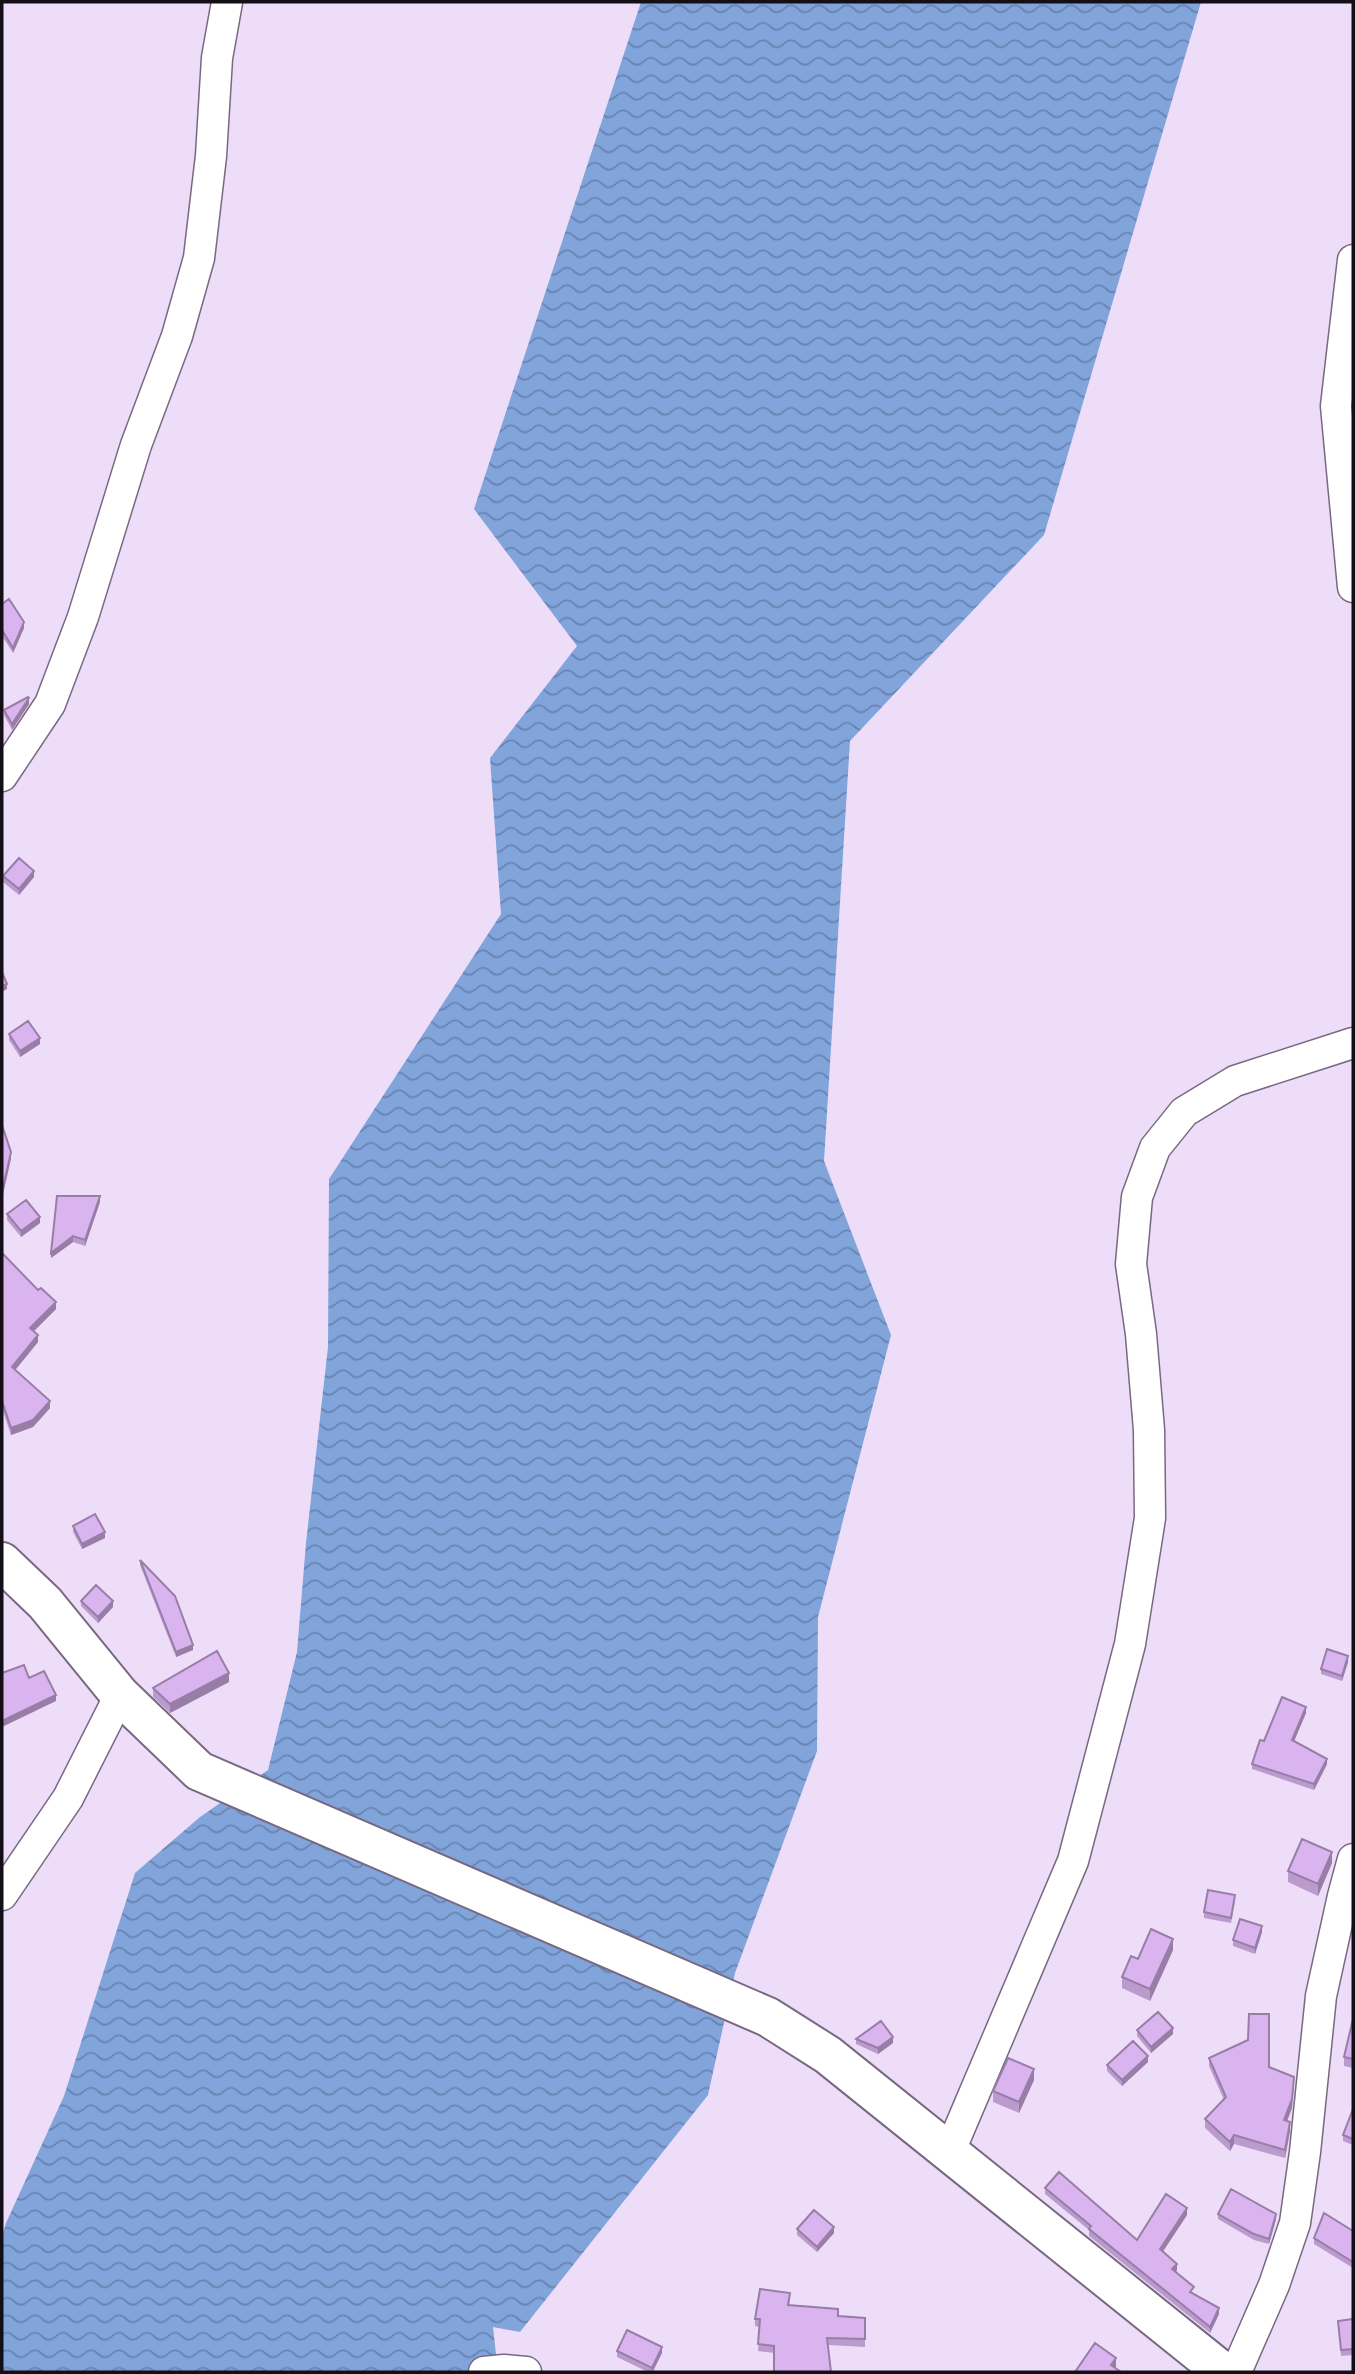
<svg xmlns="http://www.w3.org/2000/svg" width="1355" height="2374" viewBox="0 0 1355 2374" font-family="Arial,sans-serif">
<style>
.water{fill:url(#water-waves)}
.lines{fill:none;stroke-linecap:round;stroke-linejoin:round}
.street-casing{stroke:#786981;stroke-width:33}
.secondary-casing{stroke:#786981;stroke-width:42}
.street{stroke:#fff;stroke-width:30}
.secondary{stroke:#fff;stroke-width:38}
.wall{fill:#bb9bce}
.shaded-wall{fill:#987ea7}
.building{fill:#d9b4ef;stroke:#987ea7;stroke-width:2}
</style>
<defs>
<pattern id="water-waves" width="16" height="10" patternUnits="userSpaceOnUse" patternTransform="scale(1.75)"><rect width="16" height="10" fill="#81a4db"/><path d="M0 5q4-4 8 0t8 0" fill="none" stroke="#6884b1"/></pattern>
</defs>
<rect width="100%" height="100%" fill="#eeddf8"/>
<path class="water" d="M641,2h560l-157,533 -194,206 -26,420 67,174 -73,282 -1,134 -82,222 -27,122 -188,237 -27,-5 5,45h-496v-135l4,-14 58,-127 71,-223 65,-56 68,-47 29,-118 9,-109 22,-196 1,-168 172,-265 -11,-156 87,-112 -103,-137z"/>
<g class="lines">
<defs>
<path id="street" d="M1353,260l-17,146 17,181
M2,776l48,-72 33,-87 53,-172 41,-109 22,-78 12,-102 6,-98 10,-56
M2,1895l66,-97 52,-103
M949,2153l124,-292 57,-217 20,-126 -1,-88 -8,-96 -10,-70 6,-67 18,-49 29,-36 51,-31 118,-38
M484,2372l20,-2 22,2
M1236,2372l38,-87 21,-62 10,-71 16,-156 22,-100 10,-37"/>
<path id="secondary" d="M2,1562l43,41 75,92 79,76 569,246 60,38 395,317"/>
</defs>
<use href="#street" class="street-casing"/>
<use href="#secondary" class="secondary-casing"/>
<use href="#street" class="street"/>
<use href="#secondary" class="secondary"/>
</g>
<path class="wall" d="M2,604l22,24 -11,25 -11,-17z
M29,704l-17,26 -8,-15v-5z
M3,876l31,1 -15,18 -16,-13z
M9,1034l31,10 -20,13 -11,-17z
M100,1202l-15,44 -12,-4 -22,16z
M7,1214l33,9 -19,14 -14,-17z
M2,1254l54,55 -22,22 4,11 -23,28 35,38 -17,19 -22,8 -9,-27z
M73,1526l32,12 -23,11 -9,-17z
M140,1560l53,90 -17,7 -36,-92z
M81,1601l32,6 -15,16 -17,-17z
M1348,1662l-6,19 -21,-7v-5z
M229,1682l-59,31 -17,-16v-9z
M1306,1713l-12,28 33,23 -13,26 -62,-21v-5l12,-23z
M1332,1863l-14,33 -30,-14v-11z
M1235,1901l-4,22 -27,-5v-6z
M1262,1932l-7,22 -22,-8v-6z
M1173,1950l-23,51 -28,-13v-11l16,-18z
M1353,2019v49l-9,-2v-9z
M1137,2030l36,4 -22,19 -14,-17z
M856,2039l37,4 -15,11 -22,-10z
M1209,2058l60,9 25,18 -2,23 -5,13 3,10 -5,27 -51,-14 -4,7 -25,-23v-9l19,-19 -15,-34z
M1148,2062l-26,24 -15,-15v-6z
M1034,2080l-15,33 -26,-11v-11z
M1353,2109v36l-10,-4v-6z
M1045,2188l92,52 50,-25 -24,36 14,19 -1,2 18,22 25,20 -9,19 -121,-97v-6l-44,-36z
M1218,2214l58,5 -7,25 -15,-4 -36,-21z
M797,2229l37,4 -17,19 -20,-17z
M1353,2231v37l-39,-24v-6z
M790,2301l-1,4 49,11 27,2v29l-37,-2 -54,8 -16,-2 2,-24 -5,-1v-7z
M1353,2319v36l-12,1 -3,-35z
M617,2351l45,2 -9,19h-5l-31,-15z"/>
<path class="shaded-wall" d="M24,622v6l-11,25v-5z
M29,698v6l-17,26v-6z
M34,871v6l-15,18v-6z
M7,984v5l-5,3v-6z
M40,1038v6l-20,13v-6z
M11,1152v7l-9,40v-7z
M100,1196v6l-15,44v-6z
M40,1217v6l-19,14v-6z
M73,1236v6l-22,16v-5z
M56,1302v7l-26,26v-7z
M38,1335v7l-26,32v-7z
M50,1401v7l-17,19 -22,8v-7z
M105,1532v6l-23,11v-5z
M113,1601v6l-15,16v-6z
M193,1645v5l-17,7v-5z
M1348,1656v6l-6,19v-5z
M229,1673v9l-59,31v-9z
M56,1695v6l-54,26v-6z
M1306,1707v6l-14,33v-6z
M1327,1759v5l-13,26v-6z
M1332,1852v11l-14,33v-12z
M1262,1926v6l-7,22v-6z
M1173,1939v11l-23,51v-12z
M1173,2028v6l-22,19v-6z
M893,2037v6l-15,11v-6z
M1148,2056v6l-26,24v-6z
M1034,2069v11l-15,33v-11z
M1294,2077l-2,31 -8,21v-9z
M1290,2122v9l-5,27v-8z
M1234,2135v9l-4,7v-9z
M1187,2208v7l-27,41v-7z
M1276,2214v5l-7,25v-5z
M834,2227v6l-17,19v-5z
M1177,2264v6l-5,6v-7z
M1219,2308v6l-9,19v-6z
M662,2347v6l-10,19v-4z
M1116,2358v11l-5,-4z"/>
<path class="building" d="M9,599l15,23 -11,26 -11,-18v-26z
M28,697l1,1 -17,26 -8,-14z
M19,858l15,13 -15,18 -16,-13z
M2,972l5,12 -5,2z
M28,1021l12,17 -20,13 -11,-17z
M2,1125l9,27 -9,40z
M57,1196h43l-15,44 -12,-4 -22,17z
M26,1200l14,17 -19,14 -14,-17z
M2,1253l36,37 3,-2 15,14 -26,26 8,7 -26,32 38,34 -17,19 -22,8 -9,-27z
M95,1514l10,18 -23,12 -9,-18z
M140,1560l35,36 18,49 -17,7z
M96,1585l17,16 -15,16 -17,-16z
M1327,1649l21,7 -6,20 -21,-7z
M217,1651l12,22 -59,31 -17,-16z
M24,1665l5,13 15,-7 12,24 -54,26v-48z
M1282,1697l24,10 -14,33 35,19 -13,25 -62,-20 8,-24 4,1z
M1302,1839l30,13 -14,32 -30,-13z
M1208,1890l27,5 -4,23 -27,-6z
M1240,1919l22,7 -7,22 -22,-8z
M1151,1929l22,10 -23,50 -28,-12 9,-21 7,3z
M1158,2012l15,16 -22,19 -14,-17z
M1249,2014h20v53l25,10 -2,22 -8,21 6,2 -5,28 -51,-15 -4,7 -25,-23 21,-22 -17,-39 39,-18z
M1353,2019v40l-9,-2z
M881,2021l12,16 -15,11 -22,-9z
M1133,2041l15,15 -26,24 -15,-15z
M1008,2058l26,11 -15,33 -26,-11z
M1353,2109v30l-10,-4z
M1059,2172l78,68 29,-46 21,14 -27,41 17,15 -5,5 22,18 -4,5 29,16 -9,19 -121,-98 2,-3 -46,-38z
M1231,2189l45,25 -7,25 -15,-5 -36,-20z
M814,2210l20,17 -17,20 -20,-18z
M1324,2213l29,18v31l-39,-24z
M760,2289l30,4 -2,12 50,4v7l27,2v21l-38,-1 4,34h-57v-26l-16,-2 2,-25h-5z
M1353,2319v30l-12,1 -3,-29z
M627,2330l35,17 -10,21 -35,-17z
M1095,2343l21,15 -5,7 10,7h-46z"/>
<rect width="1355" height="2374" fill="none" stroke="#140e17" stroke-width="7"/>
</svg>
